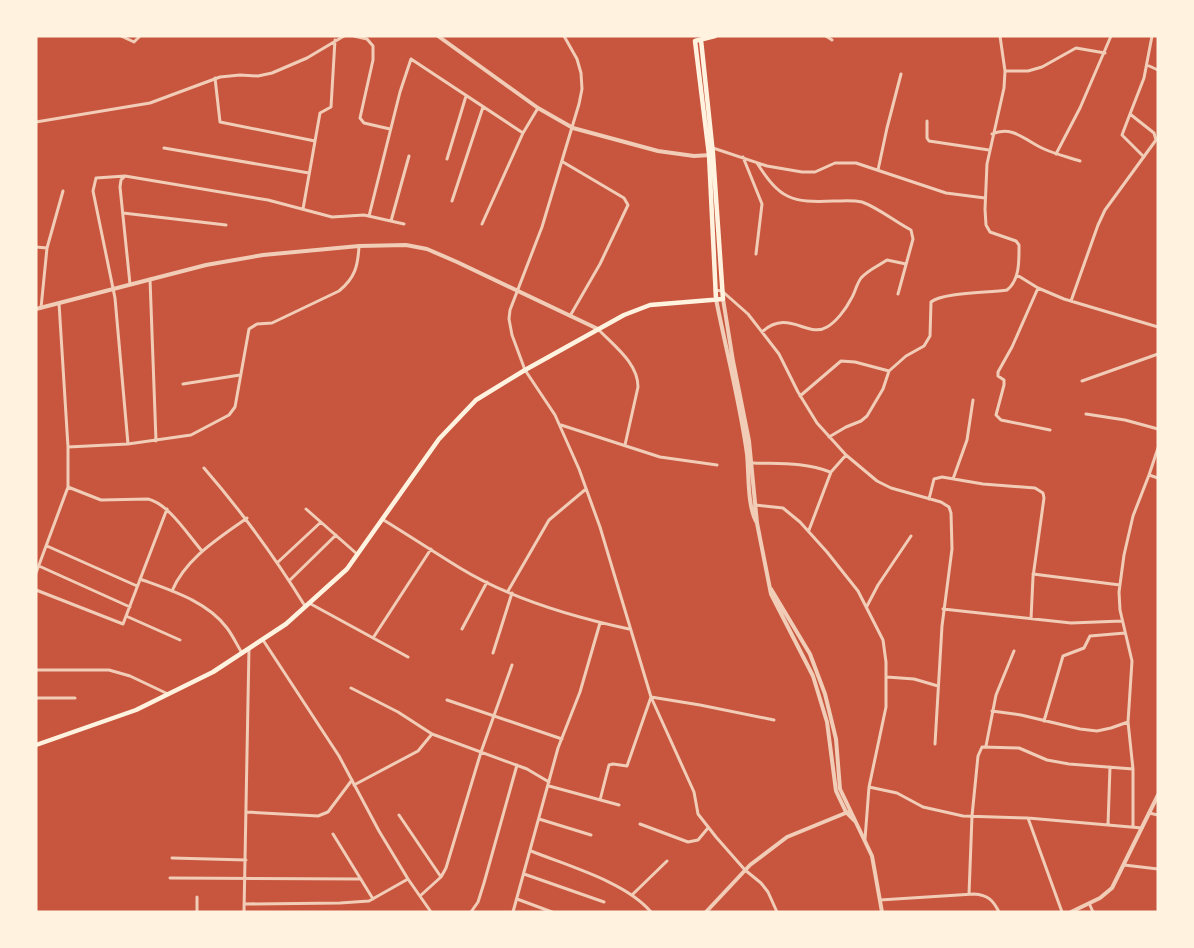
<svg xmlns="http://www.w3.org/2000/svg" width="1194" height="948" viewBox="0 0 1194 948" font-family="Barlow,sans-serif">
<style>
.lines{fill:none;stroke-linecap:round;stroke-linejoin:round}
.minor{stroke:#f1ccb7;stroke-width:3}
.tertiary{stroke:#f1ccb7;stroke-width:4}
.secondary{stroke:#fff3e0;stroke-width:4.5}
</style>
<rect width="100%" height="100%" fill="#c8553d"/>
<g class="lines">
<path class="minor" d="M121,36l13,6 6,-6
M354,36l13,3 6,7v14l-13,58 4,5 26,6
M564,36l13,23 4,14 1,16 -3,15 -37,123 -32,83 -1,9 3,16 13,35 30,45 24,54 21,58 51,170 43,95 4,22 18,23 29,33 16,13 7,9 9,20
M826,36l6,4
M1147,65l11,5
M1005,71h23l14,-4 34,-19 29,5
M215,78l5,44 95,19
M1130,114l-8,21 22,22
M927,121v17l2,3 60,9
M36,122l114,-19 70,-26 20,-2 18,1 14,-3 35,-15 37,-22
M992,134c21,-9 34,7 52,15 11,5 24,8 36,12
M164,148l145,25
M713,148l54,18 35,6h13l20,-9h21l90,30 39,5
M1056,154l24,-46 31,-72
M743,157l19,47 -6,50
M447,159l19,-63
M563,162l61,36 4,7 -28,59 -30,52
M757,163c23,36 34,40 77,38 9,0 19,-1 28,1 17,6 33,20 49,28l2,9 -15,55
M878,170l9,-42 14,-54
M125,176l-29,2 -3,13 22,107 13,146 63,-9 38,-20 6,-8 14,-78 8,-5 15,-1 67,-32c16,-13 19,-25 20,-45
M452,201l31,-94
M303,209l17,-96 11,-6 4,-67
M123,213l103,12
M369,216l31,-124 11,-33 112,74
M391,221l18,-65
M482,224l41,-91 15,-25
M36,247l11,1
M1017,275l21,13 26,11 94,28
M150,279l6,162
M130,284l-10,-97 1,-7 4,-4 143,24 64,17 32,-2 40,9
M1038,288l-26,59 -14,25v4l6,4v5l-8,30 5,5 49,10
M715,290l7,1 26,23 31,40 19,38 19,31 29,32 31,26 14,7 50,14 8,5 2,6 1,36 -10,77 -7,118
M1071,301l27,-76 7,-15 51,-70 -2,-7 -24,-19 14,-36 8,-42
M41,308l6,-60 16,-57
M598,329c16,17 40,34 40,58l-13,58
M762,332c26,-24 46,7 65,-5 9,-5 19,-18 24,-28 4,-6 5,-14 10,-21 7,-8 17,-12 26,-18l19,4
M1082,381l76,-27
M183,384l57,-9
M800,396l41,-35 14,1 34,9
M1086,414l39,6 33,9
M561,425l99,32 57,8
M829,437l17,-10 15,-6 6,-5 16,-27 6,-18 17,-15 18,-10 6,-10 1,-34c12,-10 59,-9 76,-12 13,-10 12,-30 12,-45l-3,-4 -26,-9 -4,-7 -1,-16 2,-45 17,-76 1,-17 -5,-35
M68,447l60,-3
M1158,448l-9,27 9,3
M753,463c26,1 52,-1 77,9
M204,468c38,44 71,89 101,138
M953,479l14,-39 6,-40
M68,487l33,13 47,-1c21,5 40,36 54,52
M929,499l5,-20 8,-2 41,7 52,4 8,5 1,5 -11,79 -2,42
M755,505l28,3 17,14 27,30 31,39 25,49 3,22v45l-17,80 -4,52
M306,509l51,45
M382,519c26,16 52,33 78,49 49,30 113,49 169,61
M809,530l22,-58 15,-17
M47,546l90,40
M278,562l43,-40
M39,566l91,41
M36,573l32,-86v-40l-9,-144
M1033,574l87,11
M140,579c30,11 67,22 87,49 6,8 10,17 15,25
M290,580l46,-45
M36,590l87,34 44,-115
M172,591c14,-33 46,-52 75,-73
M508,591l41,-71 37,-31
M309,603l99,54
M867,606l11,-21 33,-49
M943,609l128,14 51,-2
M126,616l54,24
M462,629l25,-47
M373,638l58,-89
M493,653l19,-60
M36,670h73l21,6 38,18
M887,677l27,2 24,7
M351,688l47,24 34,22
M36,698h39
M447,700l115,39
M992,711l29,4 59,14 17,2 14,-3 17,-6
M1044,721l19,-65 21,-8 6,-12 35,-3
M986,746l10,-51 18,-44
M354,785l64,-34 14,-17 95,35 22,13
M549,786l70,19
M869,787l28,6 26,14 40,9 65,2 114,10
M600,800l9,-35 4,-1 14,2 24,-69 49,8 74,15
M247,812l71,4 10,-4 24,-32
M1149,813l9,2
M399,815l42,62
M1028,818l34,94
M539,819l52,16
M640,824l48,18 10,-2 10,-12
M1108,825l2,-58
M1133,827v-58l-5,-47 4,-61 -12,-51 -1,-18 5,-37 9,-39 16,-41
M333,834l40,65
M531,851c37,15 95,31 120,61
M172,858l74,2
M1124,865l34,4
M524,874l80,28
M170,878l191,1
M408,879l23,33
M633,894l34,-33
M969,894l3,-78 6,-60 4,-9 37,1 28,12 22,4 64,5
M420,896l21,-19 5,-9 35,-116 31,-87
M517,899l35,13
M880,900l94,-6c14,1 19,6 25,18
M1089,903l4,9
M244,904l96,-1 29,-2 39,-22 -29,-48 -40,-75 -76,-116
M197,912v-15
M244,912l5,-264
M471,912l7,-10 6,-19 33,-118
M513,912l45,-164 22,-56 20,-69"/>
<path class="tertiary" d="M438,36l100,72 35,20 85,23 36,5 17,-1
M716,299c10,51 24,103 31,155 2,19 0,53 10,69
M723,299l10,62 16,80 8,82 14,71 42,82 14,46 9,69 10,21 9,9
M36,309l170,-44 57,-10 96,-9 47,-1 21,4 30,13 141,67
M771,589l39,65 15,40 11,45 4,50 32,67 10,56
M706,912l44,-47 37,-28 61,-25
M1071,912l29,-14 12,-10 46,-93"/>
<path class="secondary" d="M715,36l-20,5 14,114 7,144
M36,745l100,-35 77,-38 73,-48 61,-55 92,-130 37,-39 49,-30 99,-55 26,-10 73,-6 -10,-145 -12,-114"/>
</g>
<rect width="1194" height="948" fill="none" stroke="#fff3e0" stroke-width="75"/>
</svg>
